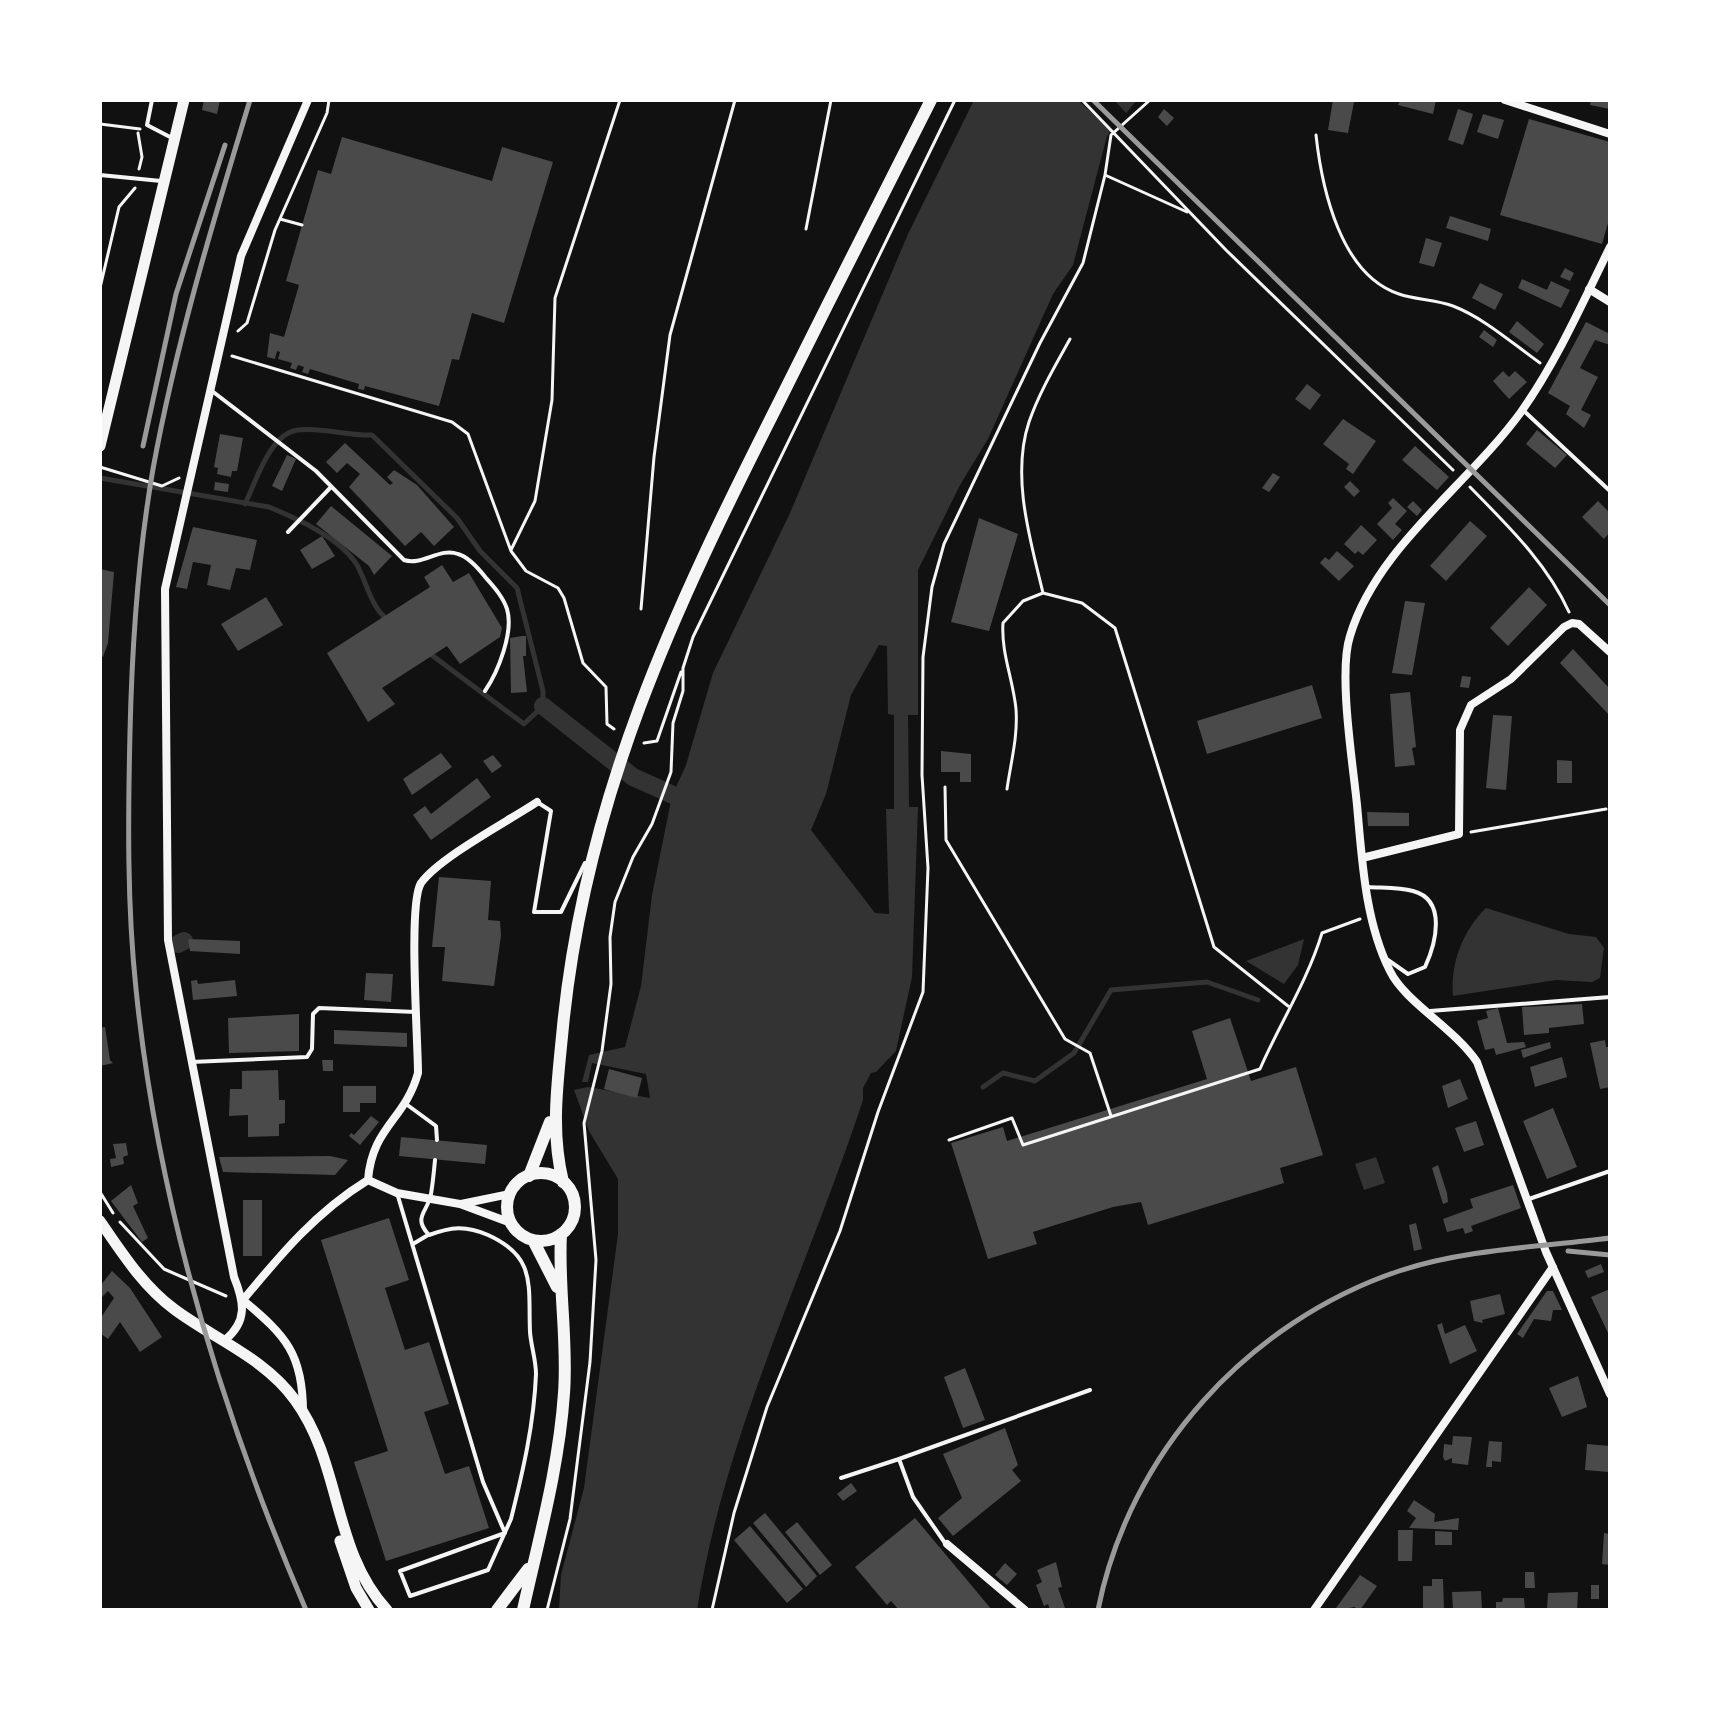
<svg xmlns="http://www.w3.org/2000/svg" width="1710" height="1710" viewBox="0 0 1710 1710" font-family="'Fira Sans',sans-serif">
<style>
.water{fill:#333;fill-rule:evenodd}
.pier{fill:#111}
.lines{fill:none;stroke-linecap:round;stroke-linejoin:round}
.stream{stroke:#333;stroke-width:5}
.canal{stroke:#333;stroke-width:18}
.building{fill:#4a4a4a}
.path{stroke:#f5f5f5;stroke-width:3}
.service{stroke:#f5f5f5;stroke-width:4}
.minor{stroke:#f5f5f5;stroke-width:8}
.secondary{stroke:#f5f5f5;stroke-width:11}
.primary{stroke:#f5f5f5;stroke-width:12}
.rail{stroke:#9a9a9a;stroke-width:5}
</style>
<rect width="100%" height="100%" fill="#111"/>
<path class="water" d="M974,100h163l-30,36 -34,129 -20,29 -65,145 -28,46 -42,85v145h-10l1,92h9l-6,170 -16,74 -20,21 -5,1 -8,15v12c-57,173 -137,329 -166,510h-138l2,-35 23,-87 34,-254v-55l-29,-48 -15,-41 14,-3 62,11 -4,-24 -54,-11 -4,19h-6l7,-27 36,-8 16,-61 11,-91 20,-99 14,-31 27,-92 77,-160 118,-279zM879,645l8,1 1,68 6,1v94h-8l3,105 -14,-1 -64,-83 15,-36 25,-99z
M1486,908l83,26 27,3 8,11 -4,30 -8,4 -36,-2 -103,16c-3,-32 10,-66 33,-88z
M1304,939l-6,26 -14,19 -38,-23z
M1376,1157l9,26 -21,7 -9,-26z"/>
<path class="pier" d="M1078,100h36l15,16 -15,18z"/>
<g class="lines">
<path class="stream" d="M100,478l169,29c29,12 71,31 88,58 10,18 14,42 30,54
M245,504c11,-22 25,-71 53,-74 23,-3 50,6 74,5l85,83 23,33 37,37 26,103v15l-19,18 -95,-71
M983,1087l20,-14 32,8 39,-28 37,-63 96,-8 51,18"/>
<path class="canal" d="M543,706l90,71 60,27
M178,944l6,-3"/>
</g>
<path class="building" d="M204,100h16l-3,14 -15,-4z
M1333,100l21,2 -6,31 -20,-3z
M1400,100h36l-3,14 -35,-9z
M1591,100h19v9l-20,-4z
M1164,109l10,9 -7,8 -9,-9z
M1458,109l15,5 -10,31 -15,-5z
M1483,114l21,6 -6,19 -21,-7z
M1529,119l81,23v74l-8,28 -102,-29z
M342,137l150,44 10,-34 51,15 -49,161 -32,-10 -13,47 -7,-1 -13,47 -74,-20 -1,4 -6,-1 1,-5 -49,-15 -2,5 -6,-2 2,-5 -6,-2 -2,5 -6,-2 2,-5 -14,-4 2,-7 -3,-1 -2,8 -8,-2 3,-24 14,4 15,-52 -13,-4 32,-111 13,4z
M1450,216l41,13 -3,12 -42,-13z
M1426,238l16,5 -8,24 -15,-4z
M1565,268l9,5 -4,8 -10,-4z
M1522,279l25,11 4,-9 19,9 -9,18 -43,-20z
M1480,283l23,11 -8,16 -23,-12z
M1517,321l27,23 -7,9 -28,-21z
M1586,322l24,12v11l-15,-5 -15,28 18,9 -17,33 10,5 -7,13 -18,-14 4,-8 -22,-13z
M1484,330l13,10 -4,7 -14,-10z
M1503,371l6,6 6,-6 12,11 -18,17 -16,-18z
M1307,384l14,11 -11,15 -15,-11z
M1343,419l33,22 -23,33 -7,-5 3,-5 -26,-20z
M1537,430l30,25 -12,13 -29,-24z
M220,434l23,4 -6,33h-5l-1,6 -14,-3 1,-6 -4,-1z
M345,443l45,42 3,-2 -6,-6 7,-7 23,15 37,42 -20,19 -13,-14 -16,14 -56,-59 11,-13 -13,-11 -10,10 -11,-11z
M1415,446l34,31 -12,13 -35,-30z
M287,455l9,4 -14,32 -10,-5z
M1273,473l7,4 -11,15 -7,-4z
M1350,481l10,10 -6,6 -10,-10z
M215,482l14,2 -1,8 -14,-2z
M1393,498l14,13 -12,13 7,6 -9,10 -16,-16 15,-16 -4,-5z
M1413,501l9,9 -5,6 -10,-9z
M1598,501l12,12v19l-6,7 -22,-22z
M331,506l61,50 -18,19 -5,-9 -53,-42z
M979,518l39,16 -29,97 -38,-9z
M1470,521l17,15 -41,45 -16,-15z
M1361,525l16,15 -14,15 -5,-4 -3,3 -11,-10z
M193,527l64,13 -7,30 -14,-2 -6,22 -23,-5 4,-20 -18,-3 -6,27 -11,-2z
M322,536l13,20 -23,13 -12,-19z
M1337,551l17,15 -15,15 -19,-18 5,-6 4,3z
M442,565l11,17 16,-9 33,55 -2,9 -40,27 -13,-18 -65,42 13,16 -27,18 -41,-69 103,-66 -6,-10z
M100,569l14,3 -6,71 -5,14 -3,-1z
M1529,587l18,18 -39,41 -18,-18z
M266,597l17,28 -45,26 -17,-27z
M1405,601l20,2 -13,72 -20,-2z
M522,636h4v20h-3l4,36 -16,1 -1,-55z
M1573,649l37,40v27l-50,-53z
M1462,676l9,1 -2,11 -9,-1z
M1312,685l10,33 -115,36 -10,-33z
M1410,692l6,55 -4,1 3,17 -20,2 -5,-73z
M1493,715l19,1 -6,74 -20,-2z
M941,751l30,3v28h-11v-10h-19z
M441,753l11,14 -40,28 -9,-16z
M493,755l9,11 -10,7 -9,-12z
M1557,760l15,1v22h-15z
M477,778l14,19 -60,43 -18,-25 12,-9 6,8z
M1367,812l42,1v13h-41z
M439,877l52,4 -3,39 12,1 1,14 -7,51 -52,-5 3,-34h-13z
M188,939l52,2v13l-50,-3z
M366,973l27,1 -2,28 -27,-2z
M197,980l1,4 37,-4 2,16 -44,4 -2,-19z
M1582,1004l2,20 -35,4v5l-25,2 -2,-28z
M1498,1008l9,35 17,-1 2,5 -30,8 -2,-7 -9,2 -8,-29 11,-3 -2,-7z
M299,1014v37l-70,2 -1,-35z
M1230,1018l21,63 45,-14 27,88 -43,13 4,15 -136,42 -7,-23 -28,5 -80,25 4,12 -49,15 -37,-116 52,-16 4,14 200,-62 -15,-48z
M105,1027l5,33 3,3 -13,3v-38z
M334,1030l73,3v14l-73,-3z
M1605,1040l1,7h4v40l-10,2 -10,-46z
M1550,1042l1,6 -28,10 -2,-8z
M1562,1057l5,20 -32,10 -5,-20z
M322,1060h11v11h-10z
M609,1069l33,9 -5,20 -33,-9z
M278,1070l1,30h6v23l-6,1v12l-31,1v-22l-19,1 1,-27h12v-18z
M1460,1079l8,20 -20,9 -6,-22z
M343,1086h33v17h-16v9h-17z
M1553,1108l24,59 -30,12 -24,-58z
M371,1116l8,6 -19,23 -11,-9 2,-3 3,2z
M1476,1121l8,24 -20,7 -9,-24z
M401,1137l86,8 -2,19 -86,-8z
M126,1143l2,12 -5,2 1,7 -13,3 -1,-8 6,-1 -3,-14z
M330,1156l18,4 -13,15 -112,-3 -4,-15z
M1438,1165l9,28 1,9 -5,2 -11,-36z
M131,1185l7,18 -5,3 15,32 -6,4 -31,-41z
M1513,1185l8,23 -50,18 2,5 -8,3 -2,-6 -16,4 -4,-13 30,-11 -3,-9z
M243,1200h19v56h-19z
M389,1218l20,62 -24,8 20,62 24,-8 20,62 -25,8 21,62 24,-8 20,62 -103,33 -32,-99 34,-11 -67,-211z
M1416,1223l6,26 -8,2 -5,-26z
M1601,1264l3,8 -16,6 -3,-7z
M112,1271l18,17 32,49 -22,15 -20,-30 -12,17 -8,-6v-14l14,-21 -6,-7 -6,6 -2,-11z
M1610,1289v43l-2,1 -17,-36z
M1547,1291h6l9,19h-9l-2,11 -17,-2 -11,19 -6,-4z
M1500,1294l5,20 -23,6 1,3 -9,-2 -4,-20z
M1442,1323l3,11 20,-9 12,26 -27,13 -13,-39z
M965,1368l20,52 -22,8 -19,-51z
M1578,1376l9,31 -25,10 -13,-29z
M1005,1428l13,37 -6,5 9,11 -68,55 -15,-18 24,-20 -19,-44z
M1453,1436l19,1 -4,28 -16,-2v-5l-7,3 -2,-4 1,-13 8,1z
M1489,1441l13,1 -1,20 -9,-1v6h-6z
M1587,1444l23,2 -1,26 -24,-2z
M851,1483l6,8 -14,10 -6,-7z
M1414,1500l21,14 -1,8 25,-4 -1,12 -49,-2 7,-10 -9,-7z
M765,1513l52,63 -11,11 -53,-64z
M915,1518l26,31 51,61h-93l-8,-9 -4,4 -32,-38z
M797,1522l35,43 -12,10 -35,-43z
M750,1526l53,63 -16,14 -53,-63z
M1398,1530h15l-1,31h-14z
M1435,1531l17,1v13h-17z
M1604,1533l6,1v31l-8,-1z
M1056,1562l6,25 -4,1 7,20 -15,2 -2,-6 -4,2 -8,-21 6,-3 -5,-12z
M1005,1563l12,11 -10,11 -12,-10z
M1525,1572h9l1,16h-10z
M1360,1575l17,11 -17,24 -6,-3 -15,3 -3,-2z
M1432,1579h11l1,31h-21v-24h9z
M1591,1585h8v14h-8z
M1481,1591l1,19h-29l-1,-18z
M1578,1592l-1,18h-30l1,-17z
M1503,1598h21l1,12h-29v-8h6z"/>
<g class="lines">
<path class="path" d="M1082,100l144,150 227,220
M1150,100l-39,35 -6,40 82,37
M100,124l40,5
M138,133l4,24 -3,12
M1316,135c6,55 25,140 83,159 17,6 36,5 54,12 31,12 59,37 87,57
M280,219l22,6
M806,229l25,-129
M100,288l19,-81 16,-19
M238,331l9,-8 28,-93 52,-117 2,-13
M1070,339c-15,27 -31,54 -41,83 -18,54 1,117 14,171l39,10 33,25 99,319 74,59
M232,356l220,66 16,12 43,117 15,20 32,17 6,10 19,65 23,24 1,37 7,5
M100,467l62,19 17,-8
M1470,487c37,38 77,76 99,125
M511,550l24,-49 17,-101 3,-102 65,-198
M641,609l13,-152 16,-122 65,-235
M644,743l13,-2 24,-69
M945,787l1,53 119,199 25,14 21,63
M1007,789c4,-28 11,-52 9,-80 -3,-30 -15,-56 -13,-86l20,-22 20,-8
M1471,832l135,-23
M949,1140l63,-22 11,27 237,-76c20,-46 47,-87 62,-136l38,-14
M100,1192l13,21
M120,1222l44,47 62,27
M547,1610l23,-91 20,-157 6,-102 -12,-137 18,-72 9,-67 -1,-47 5,-35 18,-45 19,-33 19,-52 2,-49 10,-32v-23l10,-31 262,-537
M712,1610l22,-97 33,-106 73,-176 38,-119 45,-120 5,-124 -6,-93 1,-118 9,-70 12,-43 96,-201 43,-80 22,-88"/>
<path class="service" d="M152,100l-5,25 25,13
M100,175l61,6
M212,391l104,80 88,89c18,6 36,-13 54,-6 11,3 21,15 28,24 8,9 17,19 21,31 7,23 -9,63 -22,82
M1524,411l86,80
M288,532l43,-45
M537,802l14,9 -17,101h27l24,-49
M1368,887c14,1 31,0 45,4 34,9 23,52 12,76l-17,7 -20,-14
M1430,1011l180,-14
M191,1062l116,-5 5,-8 1,-35 6,-6 97,4
M406,1104l30,22 1,14
M397,1193l86,289 22,51 -105,38 10,25 78,-26 23,-51c12,-48 23,-95 25,-145 0,-14 -5,-28 -6,-42 -2,-46 7,-75 -42,-97 -23,-10 -37,-8 -59,0 -17,-18 -1,-23 2,-41 2,-12 3,-23 4,-34
M1529,1199l81,-28
M413,1244l15,-9
M841,1478l58,-19
M945,1543l-32,-46 -14,-38 191,-69"/>
<path class="minor" d="M1505,100l105,34
M1610,247c-27,55 -53,114 -89,165 -53,73 -145,136 -171,224 -12,37 3,128 7,169 5,54 8,117 33,166 15,31 64,57 87,91l69,190 64,142
M1589,289l21,13
M1362,858l97,-24 1,-104 11,-25 40,-26 53,-52 8,-4 7,1 31,28
M368,1180c4,-53 37,-60 50,-107 0,-33 -10,-170 3,-190 19,-26 86,-61 116,-81
M461,1204l49,-10
M243,1300c38,-46 73,-88 125,-120l29,13 63,11 51,19
M243,1300c43,36 60,54 60,112
M225,1340c23,-19 19,-38 9,-63l-66,-337 -3,-351 76,-333 67,-156
M947,1544l78,66
M1314,1610l239,-343"/>
<path class="secondary" d="M100,446l84,-346
M100,1221c22,32 43,65 74,88 40,30 91,49 121,91 47,64 37,151 92,210
M340,1541l16,47 13,22"/>
<path class="primary" d="M507 1207a34 34 0 1 1 68 0a34 34 0 1 1-68 0Z
M529,1176l21,-54
M563,1182c-13,-53 -5,-102 0,-156 23,-230 111,-416 213,-618 51,-103 103,-205 155,-308
M533,1240l24,47
M497,1610l31,-41
M523,1610c16,-72 36,-143 41,-217 4,-53 -6,-105 -3,-159"/>
<path class="rail" d="M250,100c-37,122 -74,243 -97,369 -15,86 -21,176 -23,263 -2,86 -3,172 6,257 22,216 85,423 170,621
M1093,100l517,505
M143,446l33,-152 49,-149
M1568,1251l42,4
M1098,1610c31,-157 150,-288 301,-339 67,-22 142,-24 211,-33"/>
</g>
<rect width="1710" height="1710" fill="none" stroke="#ffffff" stroke-width="204"/>
</svg>
